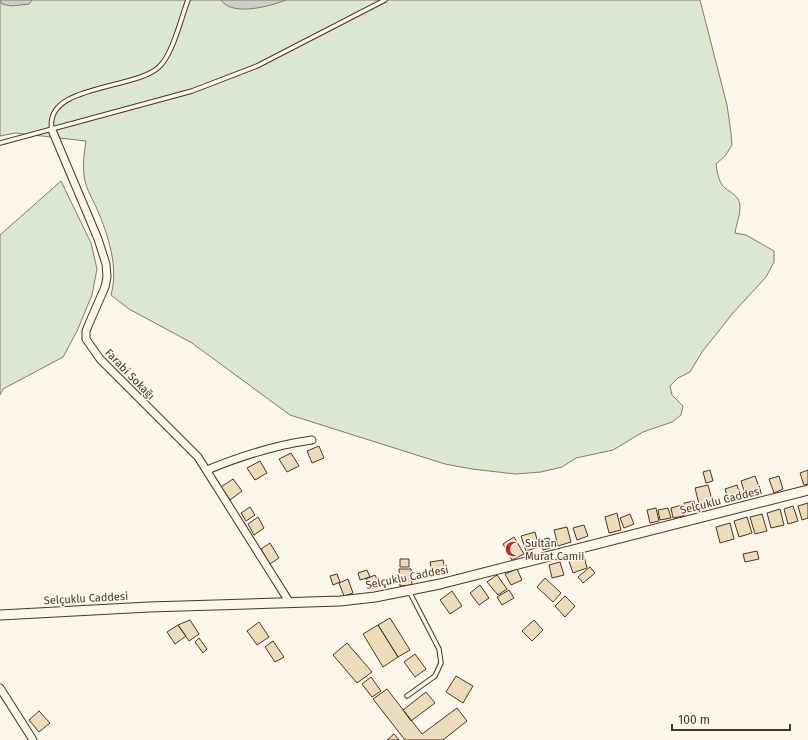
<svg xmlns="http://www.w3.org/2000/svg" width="808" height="740" viewBox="0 0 808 740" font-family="'Fira Sans',sans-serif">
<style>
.green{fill:#dce7d0;stroke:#887966}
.water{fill:#c9cecd;stroke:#887966}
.building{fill:#ecdcbc;stroke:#4a3520}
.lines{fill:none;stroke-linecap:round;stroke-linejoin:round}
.service-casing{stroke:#4a3520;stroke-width:5.5}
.minor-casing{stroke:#4a3520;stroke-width:9}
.tertiary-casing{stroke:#4a3520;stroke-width:11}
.service{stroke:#fbf6e9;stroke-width:3.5}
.minor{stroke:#fbf6e9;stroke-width:7}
.tertiary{stroke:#fbf6e9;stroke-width:9}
.labels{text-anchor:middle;stroke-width:3;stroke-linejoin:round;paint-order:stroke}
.street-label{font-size:11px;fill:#4a3520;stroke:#fbf6e9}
.poi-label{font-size:11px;fill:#4a3520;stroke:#fbf6e9;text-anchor:start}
</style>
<rect width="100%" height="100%" fill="#fbf6e9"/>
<path class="green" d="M0,0h700l27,105 4,28 1,12 -7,11 -9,8c1,7 2,14 6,21 7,8 19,10 18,23 0,8 -4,17 -5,25l11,2 28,16v11l-8,15 -33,36 -31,39 -12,20 -12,6 -8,8 2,9 11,11 -2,9 -9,7 -29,10 -30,18 -37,8 -14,9 -21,5 -26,2 -43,-5 -27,-5 -155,-49 -98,-72 -63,-34 -18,-14c8,-28 -3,-60 -14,-86 -4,-9 -10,-19 -12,-28 -3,-13 -1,-27 1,-40l-71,-8 -15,3z
M61,181l30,62 6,26 -5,26 -15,36 -14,26 -60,32 -3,6v-160z"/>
<path class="water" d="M0,0h32l-3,4 -18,2 -9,-2z
M221,0h65c-15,6 -54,17 -65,0z"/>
<path class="building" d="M319,446l5,12 -12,5 -5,-12z
M291,453l8,13 -12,6 -8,-13z
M260,461l7,12 -12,7 -8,-12z
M710,470l3,11 -7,2 -3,-11z
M808,470v14l-4,1 -4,-12z
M755,476l6,16 -15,5 -5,-16z
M779,476l4,13 -9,4 -5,-14z
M233,479l9,12 -12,9 -9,-13z
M708,485l4,15 -13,4 -4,-16z
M737,485l4,12 -12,5 -4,-13z
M694,501l2,9 -9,3 -3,-10z
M808,503v15l-6,2 -4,-14z
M682,505l2,11 -11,2 -2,-10z
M793,506l5,15 -10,3 -4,-15z
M250,507l5,8 -9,6 -5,-8z
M656,508l3,13 -9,2 -3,-13z
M668,508l3,10 -11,2 -2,-10z
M780,509l4,16 -13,3 -4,-15z
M617,513l4,17 -12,3 -4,-16z
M630,514l4,10 -10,4 -4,-10z
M762,514l5,17 -12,3 -5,-17z
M258,517l6,11 -10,7 -6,-11z
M747,517l5,16 -13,4 -5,-16z
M730,523l4,16 -14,4 -4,-16z
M584,525l4,11 -11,4 -4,-12z
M567,527l4,15 -13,4 -4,-16z
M535,532l4,15 -13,4 -5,-15z
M514,537l10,17 -12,6 -9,-16z
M549,538l2,10 -8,2 -3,-10z
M270,543l9,15 -9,6 -9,-15z
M757,551l2,8 -14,3 -2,-8z
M584,556l3,12 -14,5 -4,-12z
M400,559h9v8h-9z
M443,560l3,14 -13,2 -3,-14z
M560,562l4,13 -12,3 -3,-13z
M590,567l5,6 -12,10 -5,-6z
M399,569h12l1,16 -12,1z
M517,569l5,11 -11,5 -6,-11z
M367,570l3,7 -10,3 -2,-7z
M337,574l3,8 -7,3 -3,-9z
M375,575l5,10 -9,4 -5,-10z
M497,575l10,14 -9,6 -11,-13z
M545,578l16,15 -8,9 -16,-15z
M348,579l5,14 -9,3 -5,-13z
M480,585l9,13 -10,7 -9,-12z
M509,590l5,8 -12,7 -5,-8z
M452,591l10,15 -12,8 -10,-14z
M565,596l10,10 -10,11 -10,-11z
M390,618l20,32 -12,7 -20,-32z
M190,620l9,14 -10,7 -11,-16z
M534,620l9,10 -11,11 -10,-10z
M259,622l10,15 -12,8 -10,-14z
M178,625l8,11 -11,8 -8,-12z
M378,625l20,32 -15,10 -20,-33z
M199,638l8,11 -4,4 -8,-11z
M273,641l11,16 -9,5 -10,-15z
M347,643l25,29 -15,11 -24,-28z
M415,654l11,15 -11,8 -11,-15z
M456,676l17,10 -10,17 -17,-11z
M371,677l10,14 -9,6 -10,-13z
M387,689l35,45 35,-26 10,13 -24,19h-38l-32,-41z
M426,692l9,11 -24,18 -8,-11z
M39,711l11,12 -11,9 -10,-12z
M394,734l5,6h-12z"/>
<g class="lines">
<defs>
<path id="service" d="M52,130c-9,-46 83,-40 107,-63 14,-13 22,-49 29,-67
M0,143l192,-52 65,-25 128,-66
M407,696l28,-20 6,-13 -2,-14 -30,-58"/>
<path id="minor" d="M52,130l46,109 8,25 1,13 -2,10 -14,32 -5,12v8l14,20 98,98 92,146
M207,470c34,-14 68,-25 105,-30
M0,688l33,52"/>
<path id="tertiary" d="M0,615l149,-8 191,-6 35,-4 65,-13 368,-94"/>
</defs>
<use href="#service" class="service-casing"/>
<use href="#minor" class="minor-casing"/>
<use href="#tertiary" class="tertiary-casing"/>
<use href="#service" class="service"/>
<use href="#minor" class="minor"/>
<use href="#tertiary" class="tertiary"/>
</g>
<defs>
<symbol id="mosque-bare" viewBox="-9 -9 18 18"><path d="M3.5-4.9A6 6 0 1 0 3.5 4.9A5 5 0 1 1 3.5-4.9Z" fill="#c62828" stroke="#fbf6e9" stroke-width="2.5" paint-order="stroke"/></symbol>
</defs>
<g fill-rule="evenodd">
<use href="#mosque-bare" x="502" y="538" width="22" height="22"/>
</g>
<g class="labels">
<g class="street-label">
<text transform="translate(130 374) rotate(46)" y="4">Farabi Sokağı</text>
<text transform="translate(721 500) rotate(-14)" y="4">Selçuklu Caddesi</text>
<text transform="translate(407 577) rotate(-11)" y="4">Selçuklu Caddesi</text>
<text transform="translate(86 598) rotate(-3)" y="4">Selçuklu Caddesi</text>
</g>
<g class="poi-label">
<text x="525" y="547">Sultan<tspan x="525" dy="13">Murat Camii</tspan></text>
</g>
</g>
<path d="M672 724v6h118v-6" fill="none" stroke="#4a3520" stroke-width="2"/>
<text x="678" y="724" font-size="12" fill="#4a3520" stroke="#fbf6e9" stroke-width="3" paint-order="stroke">100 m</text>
</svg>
